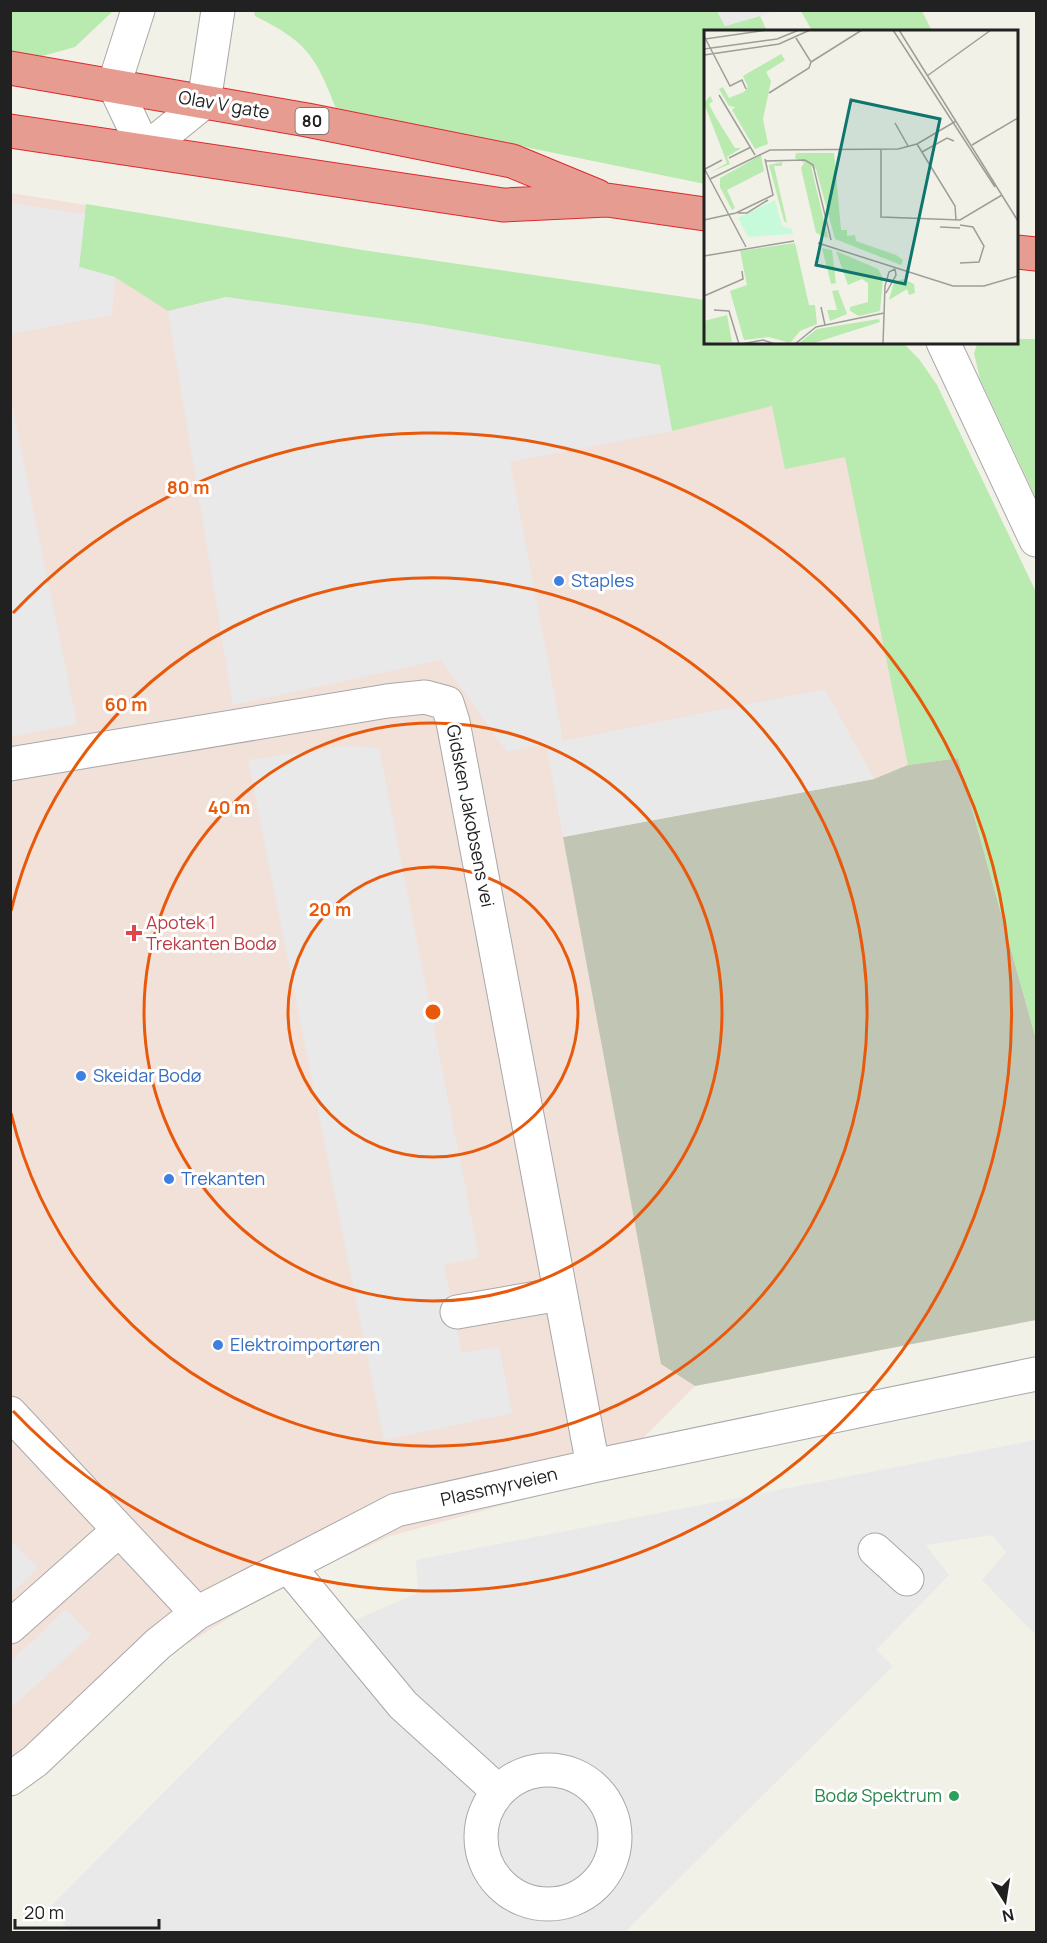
<svg xmlns="http://www.w3.org/2000/svg" width="1047" height="1943" viewBox="0 0 1047 1943" font-family="Manrope,sans-serif">
<style>
.commercial{fill:#f1e1d8}
.construction{fill:#c0c6b3}
.grass{fill:#b9eaaf}
.parking{fill:#e9e9e9}
.lines{fill:none;stroke-linecap:round;stroke-linejoin:round}
.minor-casing{stroke:#a8a8a8;stroke-width:35}
.highway-casing{stroke:#db2a2e;stroke-width:35}
.minor{stroke:#fff;stroke-width:33}
.highway{stroke:#e79c91;stroke-width:33}
.ring{fill:none;stroke:#e8590c;stroke-width:3}
.shop-dot{fill:#3f7fe0;stroke:#fff;stroke-width:2}
.health-dot{fill:#e0444e;stroke:#fff;stroke-width:2}
.leisure-dot{fill:#2e9e5b;stroke:#fff;stroke-width:2}
.labels{text-anchor:middle;stroke-width:6;stroke-linejoin:round;paint-order:stroke}
.shield{fill:#fff;stroke:#646464;stroke-width:1.5}
.shield-label{font-size:16px;font-weight:bold;fill:#212121}
.street-label{font-size:18px;fill:#212121;stroke:#fff}
.shop-label{font-size:18px;fill:#366cbe;stroke:#fff;text-anchor:start}
.health-label{font-size:18px;fill:#be3a42;stroke:#fff;text-anchor:start}
.leisure-label{font-size:18px;fill:#27864d;stroke:#fff;text-anchor:end}
.inset-road{fill:none;stroke:#9e9e98;stroke-width:1.5}
.view{fill:#0f766e;fill-opacity:0.15;stroke:#0f766e;stroke-width:3}
.inset-edge{fill:none;stroke:#212121;stroke-width:3}
.centre{fill:#e8590c;stroke:#fff;stroke-width:3}
.ring-label{font-size:18px;text-anchor:middle;font-weight:bold;fill:#e8590c;stroke:#fff;stroke-width:6;stroke-linejoin:round;paint-order:stroke}
</style>
<rect width="100%" height="100%" fill="#f1f1e8"/>
<path class="commercial" d="M11,193l351,57 343,92h177l76,416 78,562 -341,66 -92,92 -213,58 -115,53 -126,79 -138,114z"/>
<path class="construction" d="M958,758l78,281v281l-341,66 -34,-22 -98,-527 311,-58 34,-14z"/>
<path class="grass" d="M717,10l8,16 35,-10 7,15 -62,1v152l-369,-76c-21,-53 -29,-66 -81,-92l-1,-5z
M10,11h103l-38,36 -40,11 -24,-2z
M801,11h121l10,20h-120z
M86,204l276,46 343,50v42h197l17,17 18,26 99,207v447l-78,-281 -50,7 -63,-308 -60,12 -13,-63 -100,25 -12,-66 -434,-68 -58,14 -53,-34 -36,-10z
M1016,339h20v159l-56,-119 -6,-26 4,-11h38z"/>
<path class="parking" d="M717,11h58l-50,15z
M10,203l75,11 -6,53 36,10 -3,38 -101,19z
M226,297l196,27 238,41 12,66 -162,31 53,278 -11,3 273,-54 49,90 -311,58 -17,-93 -39,8 -66,-92 -208,45 -65,-394z
M10,396l67,328 -66,13h-1z
M344,746l35,2 100,509 -35,8 18,88 37,-7 13,67 -128,27 -136,-680z
M1036,1440v195l-54,-55 24,-28 -14,-17 -66,10 23,30 -73,75 17,16 -268,266h-555l-20,-25 270,-272 98,-42 -2,-33z
M11,1541l27,27 -27,26z
M66,1609l25,26 -80,73v-47z"/>
<g class="lines">
<defs>
<path id="minor" d="M138,10l-24,75 31,65 59,-48 14,-92
M943,342l93,198
M10,764l377,-63 38,-4 22,6 6,19 140,744
M457,1312l103,-18
M10,1413l187,200
M875,1550l32,29
M288,1566l115,139 95,86
M10,1627l109,-97
M481 1837a67 67 0 1 1 134 0a67 67 0 1 1-134 0Z
M10,1779l25,-18 123,-117 39,-31 199,-103 197,-44 443,-92"/>
<path id="highway" d="M10,68l297,52 205,41 85,35
M10,131l493,74 104,-5 98,14
M1016,252l20,2"/>
</defs>
<use href="#minor" class="minor-casing"/>
<use href="#highway" class="highway-casing"/>
<use href="#minor" class="minor"/>
<use href="#highway" class="highway"/>
</g>
<g class="ring">
<circle cx="433" cy="1012" r="145"/>
<circle cx="433" cy="1012" r="289"/>
<path d="M11 911A434 434 0 1 1 11 1113"/>
<path d="M13 613A579 579 0 1 1 13 1411"/>
</g>
<g class="shop-dot">
<circle cx="559" cy="581" r="6"/>
<circle cx="81" cy="1076" r="6"/>
<circle cx="169" cy="1179" r="6"/>
<circle cx="218" cy="1345" r="6"/>
</g>
<path class="health-dot" d="M131 924h6v6h6v6h-6v6h-6v-6h-6v-6h6z"/>
<circle class="leisure-dot" cx="954" cy="1796" r="6"/>
<g class="labels">
<rect class="shield" x="295.5" y="108" width="33" height="26" rx="4.5"/>
<g class="shield-label">
<text x="312" y="127">80</text>
</g>
<g class="street-label">
<text transform="translate(224 105) rotate(10)" y="6">Olav V gate</text>
<text transform="translate(470 816) rotate(79)" y="6">Gidsken Jakobsens vei</text>
<text transform="translate(499 1487) rotate(-13)" y="6">Plassmyrveien</text>
</g>
<g class="shop-label">
<text x="571" y="587">Staples</text>
<text x="93" y="1082">Skeidar Bodø</text>
<text x="181" y="1185">Trekanten</text>
<text x="230" y="1351">Elektroimportøren</text>
</g>
<g class="health-label">
<text x="146" y="929">Apotek 1<tspan x="146" dy="21">Trekanten Bodø</tspan></text>
</g>
<g class="leisure-label">
<text x="942" y="1802">Bodø Spektrum</text>
</g>
</g>
<g transform="translate(704 30)">
<rect width="314" height="314" fill="#f1f1e8"/>
<path d="M77,24l4,6 -19,12 5,9 -8,38 5,25 -13,5 -23,-39 3,-3 -6,-1 -10,-17 4,-2 6,11 15,-6 4,-5 -5,-11zM6,66l3,5 -4,3 6,12 20,32h6l-14,9 3,7 -19,8 16,-9 -23,-60zM92,123h38l7,77h6v6l8,-1 1,6 40,14 7,5 -2,5 -66,-26 -19,-70 -21,-11zM57,125l3,16 -37,19 8,18 -3,2 -12,-23v-9zM78,132v4h-8l13,57 5,3 -8,-5 -15,-56zM100,133l7,3 17,72 -12,-5 -15,-65zM91,213l14,62h6l2,19 -17,7 -10,12 -21,-6 -25,3 -14,-49 17,-6 -7,-34zM118,218l10,2 4,33 -5,1zM132,221l42,18 5,9 -3,33 -21,5 -9,-5v-4l18,-5v-19l-6,-4 -14,6zM199,249l11,5 1,9 -6,2 -2,-6 -18,11 5,-18zM134,260l9,24 -17,7 -3,-11h10l-5,-19zM23,285l5,27 -28,1v-22zM175,289l1,3 -66,21h-15l18,-14z" fill="#b9eaaf"/>
<path d="M71,170l7,26 10,3 1,5 -45,3 -10,-19z" fill="#c7fadb"/>
<path class="inset-road" d="M189,0l102,157M195,0l119,191M0,6l26,50 12,-6 4,9M1,9l62,-9M0,19l73,-10 22,-9M0,25l75,-11 31,-14M107,32l51,-32M223,46l64,-46M65,63l40,-25 2,-6 -15,-24M15,65l36,60M191,93l13,23M213,114l38,62 1,14M268,115l46,-27M177,119v68l79,3 42,-25M218,122l25,-14 7,3M25,128l22,-11M61,131l40,-1 8,5 18,75M0,138l42,79M1,139l17,-9M6,149l60,-29 128,-1 19,-5 39,-23M34,183h9l21,-13M0,190l32,-7 37,-18 -8,-36M236,197l20,1M114,213l135,43h31l34,-10M0,226l90,-15M256,233l19,-1 5,-16 -11,-19 -13,-2M182,263l10,-18 -1,-6M0,266l39,-17 -1,-8M117,277l4,18M10,280l15,1 10,33M37,314l22,-4 12,4M91,314l21,-17 68,-14M179,314l2,-58 4,-14 6,-3"/>
<path class="view" d="M147,70l89,19 -35,165 -89,-19z"/>
<rect width="314" height="314" class="inset-edge"/>
</g>
<circle cx="433" cy="1012" r="9" class="centre"/>
<g class="ring-label">
<text x="188" y="494">80 m</text>
<text x="126" y="711">60 m</text>
<text x="229" y="814">40 m</text>
<text x="330" y="916">20 m</text>
</g>
<rect width="1047" height="1943" fill="none" stroke="#212121" stroke-width="24"/>
<g transform="translate(1005 1901) rotate(168)" stroke="#ffffff" stroke-width="4.5" paint-order="stroke">
<path d="M0-4.5L10 22L0 15L-10 22Z" fill="#212121"/>
<text y="-9" font-size="16" font-weight="bold" text-anchor="middle" fill="#212121">N</text>
</g>
<path d="M15 1919v9h144v-9" fill="none" stroke="#212121" stroke-width="3"/>
<text x="24" y="1919" font-size="18" fill="#212121" stroke="#ffffff" stroke-width="4.5" paint-order="stroke">20 m</text>
</svg>
